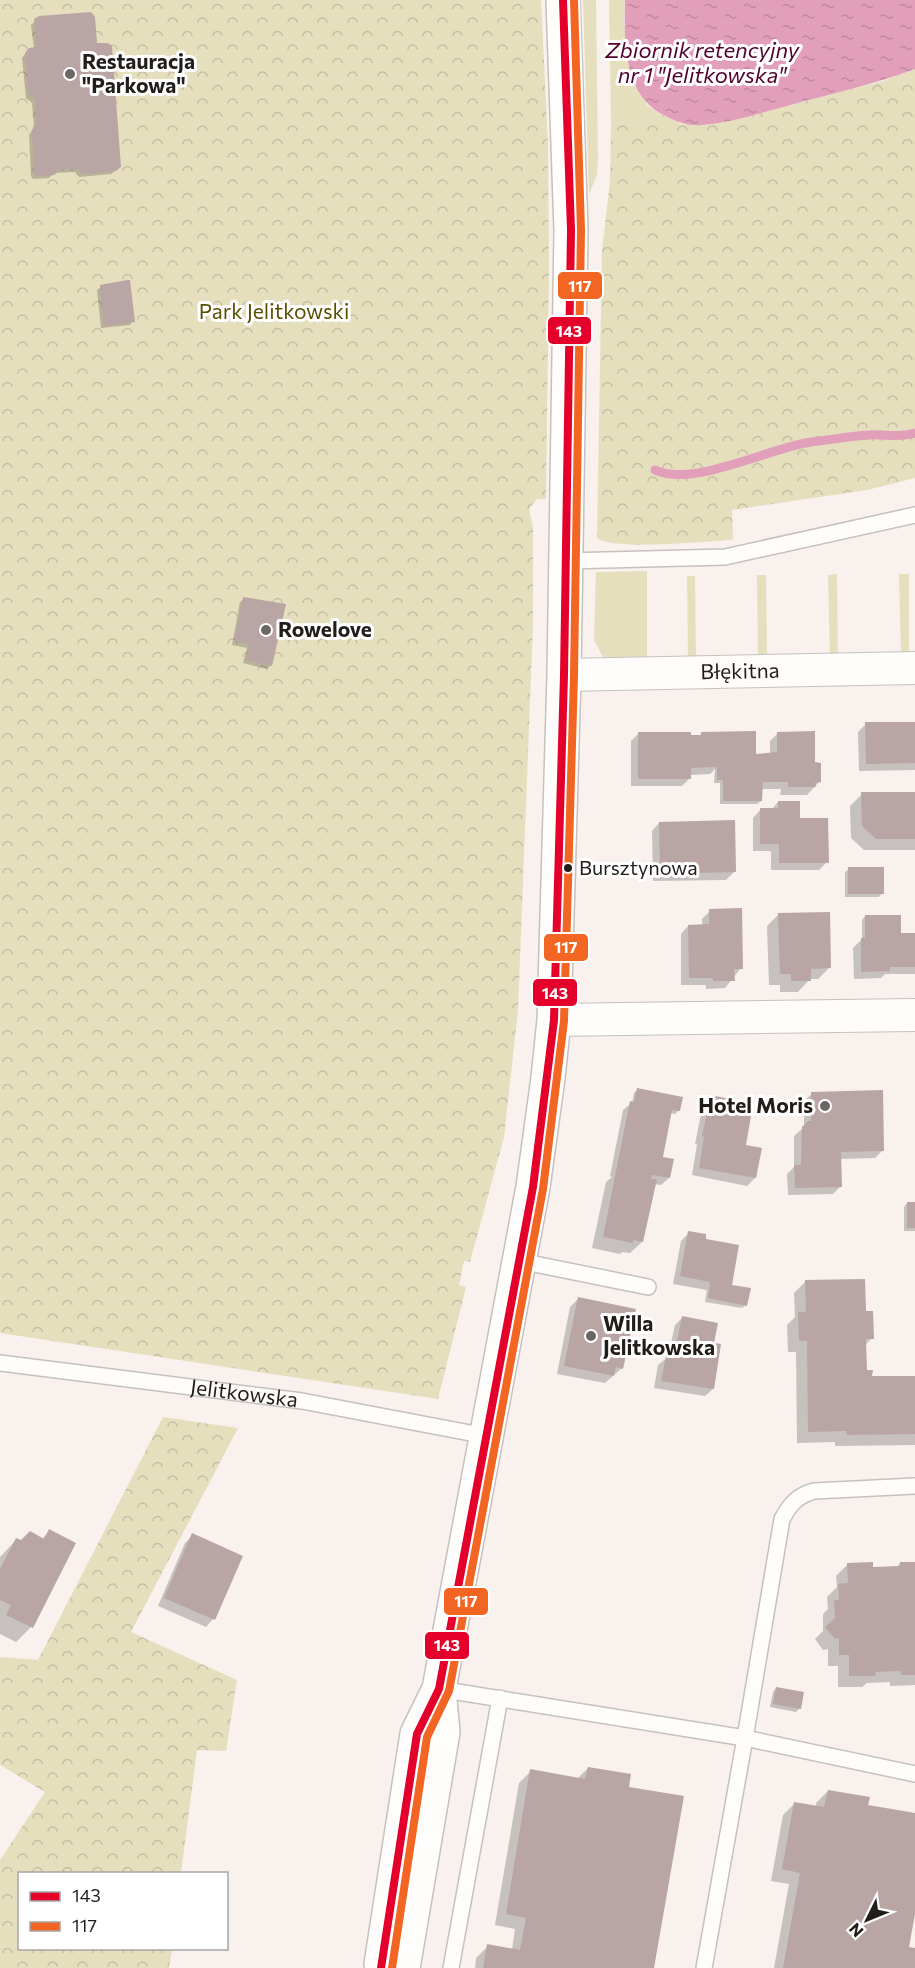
<svg xmlns="http://www.w3.org/2000/svg" width="915" height="1968" viewBox="0 0 915 1968" font-family="Commissioner,sans-serif">
<style>
.green{fill:#e5dfbe}
.forest{fill:url(#forest-crowns)}
.water{fill:url(#water-ripples)}
.shadow{fill:#0003}
.lines{fill:none;stroke-linecap:round;stroke-linejoin:round}
.stream{stroke:#e19fb9;stroke-width:9}
.building{fill:#b9a5a4}
.lane-casing{stroke:#c6c1be;stroke-width:18}
.street-casing{stroke:#c6c1be;stroke-width:34}
.secondary-casing{stroke:#c6c1be;stroke-width:36}
.lane{stroke:#fefdfc;stroke-width:15}
.street{stroke:#fefdfc;stroke-width:32}
.secondary{stroke:#fefdfc;stroke-width:33}
.bus-1-casing{stroke:#fff;stroke-width:12}
.bus-2-casing{stroke:#fff;stroke-width:12}
.bus-1{stroke:#e4002b;stroke-width:8}
.bus-2{stroke:#f26522;stroke-width:8}
.poi-dot{fill:#6c6765;stroke:#fff;stroke-width:2}
.bus-dot{fill:#211d1b;stroke:#fff;stroke-width:2}
.labels{text-anchor:middle;stroke-width:6;stroke-linejoin:round;paint-order:stroke}
.bus-label{font-size:20px;fill:#211d1b;stroke:#fff;text-anchor:start}
.poi-label{font-size:21px;font-weight:bold;fill:#211d1b;stroke:#fff;text-anchor:start}
.park-label{font-size:21px;fill:#574f00;stroke:#fff}
.street-label{font-size:21px;fill:#211d1b;stroke:#fff}
.water-label{font-size:22px;font-style:italic;fill:#52002d;stroke:#fff}
.line-badge{stroke:#fff;stroke-width:2}
.badge-label{font-size:16px;text-anchor:middle;font-weight:bold;fill:#fff}
</style>
<defs>
<pattern id="forest-crowns" width="20" height="18" patternUnits="userSpaceOnUse" patternTransform="scale(1.5)"><rect width="20" height="18" fill="#e5dfbe"/><path d="M2 6a3 3 0 1 1 6 0M12 15a3 3 0 1 1 6 0" fill="none" stroke="#c4bfa3"/></pattern>
<pattern id="water-ripples" width="26" height="14" patternUnits="userSpaceOnUse" patternTransform="scale(1.5)"><rect width="26" height="14" fill="#e19fb9"/><path d="M2 4q2-2 4 0t4 0M15 11q2-2 4 0t4 0" fill="none" stroke="#c1889e"/></pattern>
</defs>
<rect width="100%" height="100%" fill="#f8f1ee"/>
<path class="green" d="M583,0h13l2,162 -1,13 -8,19z
M609,0h16l-1,24 23,81 13,9 -49,11z
M647,571v89l-42,1 -11,-21 2,-68z
M837,574l1,81h-8l-2,-80z
M899,574h10v79l-8,1z
M757,575h9l1,82h-9z
M687,576h8l1,83h-8z"/>
<path class="forest" d="M0,0h541l7,144 1,128 -3,227h-9l-8,10 4,18v97l-15,386 -14,127 -34,125 -6,-1 -5,24 7,2 -28,112 -438,-66z
M915,69v409l-48,12 -135,20 1,30c-25,1 -120,11 -136,-2l5,-289 8,-67 1,-57 49,-11 21,10 19,1 16,-1 167,-43z
M163,1417l75,11 -107,204 106,48 -11,71 -29,-1 -16,123 -161,1v74l152,1 -3,19h-169v-108l45,-68 -45,-27v-108l38,3z"/>
<path class="water" d="M625,0h290v69c-42,16 -85,25 -128,37 -27,7 -56,17 -85,19 -13,1 -23,-2 -35,-8 -44,-20 -43,-75 -42,-117z"/>
<path class="shadow" d="M35,21l61,24 24,122 -9,7 -32,3 -4,-5 -21,1 -5,5 -16,1 -2,-3 -2,-41 5,-8 -2,-24 -6,-5 -4,-40 4,-5 8,-4 -3,-24z
M101,287l32,34 -3,4 -29,3 -4,-38z
M244,599l27,66 -4,4 -24,-6 4,-15 -15,-3 8,-43z
M915,723v47l-56,1 -1,-39 8,-8z
M639,733l51,4 9,-1 3,-3 53,22 15,-1v-13l8,-8 36,31 5,18 -12,13h-27l1,-6h-20v12l-4,3h-37v-21h-6l1,-14 -5,5 -20,1v3l-8,8h-51v-45z
M915,793v57h-51l-13,-12 -1,-32 12,-12z
M778,802l21,18 28,42 -8,8h-48v-19h-18v-33l7,-8h11z
M659,823l75,49 -8,8 -73,1 -1,-50z
M849,869l33,24 -3,4h-34v-25z
M710,911l31,57 -16,20 -19,1v-4h-25v-51l7,-8h14v-7z
M779,914l50,54 -11,11h-8l-12,13h-18v-7h-11l-2,-59z
M865,916l35,18h15v40h-30l-4,4 -27,1 -1,-31 9,-9v-19z
M638,1089l41,21 -4,4 -5,-1 -9,45 8,20 -8,7 -7,-1 -12,58 -12,11 -8,-1 -2,2 -28,-6 14,-66 6,-5 -2,-1 13,-66 9,-7 2,-10z
M812,1094l71,56 -8,8 -35,1 1,27 -8,8 -45,1 -1,-21 7,-7v-31l10,-9v-26z
M711,1096l33,50 11,32 -8,8 -55,-11 5,-31h-2l8,-40z
M907,1203h8v28h-11v-24z
M689,1233l15,8 26,45 16,19 -4,3 -37,-6 2,-12 -34,-6 8,-43z
M806,1281l58,31 8,26 -7,7v26l6,7 44,-1v68l-80,1v-4l-38,1 -1,-91h-8l-1,-27 8,-8 -1,-24z
M578,1299l44,69 -17,15 -48,-9 13,-67z
M682,1318l31,71 -8,7 -51,-8 4,-23 10,-8 7,-32z
M50,1531l24,12 -43,84 -15,15 -16,-8v-77l16,-17 5,2 21,-3z
M193,1535l20,84 -7,8 -48,-21 27,-63z
M900,1563h15v122l-25,1v-4l-23,1 -5,4h-24v-21h-10v-17l-5,1 -8,-11 8,-8v-17l5,-5 -1,-12 10,-10 -1,-11 12,-12 24,4h24z
M776,1688l24,20 -4,4 -26,-5 3,-15z
M588,1768l39,20 26,180h-178l1,-10 12,-12 24,4 3,-21 -20,-4 24,-142 12,-12 46,8z
M828,1791l39,15 48,8v92l-8,42 8,1v19h-141l15,-84 -18,-3 12,-66 11,-11 22,3v-4z"/>
<g class="lines">
<path class="stream" d="M655,470c37,18 114,-22 156,-28 19,-2 39,-6 59,-7 16,-1 29,3 45,-2"/>
</g>
<path class="building" d="M91,12l4,5 2,26h11l4,3 9,121 -5,4 -33,3 -5,-5 -19,1 -5,5 -17,1 -3,-4 -2,-41 2,-6h3l-2,-26 -6,-4 -4,-42 4,-5 8,-1 -3,-28 5,-3z
M127,280h3l5,42 -31,4 -4,-41z
M243,597l43,7 -14,62 -26,-6 3,-16 -14,-3z
M865,722h50v41l-49,1z
M756,731v23l21,-2v-20l38,-1v31l6,1v19l-6,1 1,4h-28v-5h-25l-1,19h-39v-21h-6v-13l-26,1v11h-53v-47h53v3h10v-3z
M861,792h54v47h-39l-14,-13z
M778,801h22v17h28l1,45h-50v-19h-19v-36h18z
M735,820l1,52 -76,2 -1,-52z
M848,867h36v27h-36z
M742,908l1,61h-9l1,12h-22v-3h-24l-1,-53 21,-1v-15z
M830,912l1,56 -20,1v12h-20v-7h-11l-2,-61z
M865,915h36v18h14v34h-25v4l-29,1v-34h4z
M637,1088l46,9 -3,14 -8,-1 -9,47 11,2 -4,19 -18,-3 -1,4h6l-14,63 -10,-2v3l-30,-6 27,-136 4,1z
M883,1090l1,61 -43,1 1,35 -47,1 -1,-23h7l1,-38 6,-6h3v-29z
M711,1095l42,9 -7,41 16,3 -6,30 -57,-10 5,-31 -2,-1z
M907,1202h8v26h-8z
M688,1231l18,3v5l33,6 -7,40 19,3 -4,18 -39,-8 2,-16 -30,-6z
M865,1279l1,32h7l1,28h-8l1,31h6l-1,6h43v58l-68,1 -1,-4 -38,1 -1,-91h-8l-1,-29h8l-1,-32z
M578,1297l58,12 -13,60 -7,-2 -2,9 -50,-10z
M682,1316l36,7 -4,20 7,1 -7,45 -53,-8 5,-25 8,1z
M49,1529l27,14 -43,85 -27,-13 5,-10 -11,-5v-31l16,-31 5,2 9,-9 14,8z
M192,1533l51,23 -28,64 -51,-22z
M873,1562v5l27,-1v-4h15v113h-14v-4l-26,1 1,4h-27v-21h-10v-17l-4,1 -10,-12 10,-9 -1,-18h5l-1,-16 10,-1 -1,-20z
M776,1687l28,5 -3,17 -28,-5z
M588,1767l43,7 -2,13 55,9 -30,172h-171l4,-24 33,6 6,-32 -20,-4 24,-145 55,10z
M828,1790l42,7 -2,8 47,8v101l-6,33 6,1v20h-132l17,-95 -18,-4 12,-67 30,5z"/>
<g class="lines">
<defs>
<g id="lane">
<path d="M566,561l159,-4 190,-42"/>
<path d="M520,1261l128,26"/>
<path id="s1" d="M0,1363l302,38 184,35"/>
<path d="M439,1689l306,49 37,-219c9,-16 15,-23 32,-28l101,-5"/>
<path d="M451,1968l49,-270"/>
<path d="M704,1968l41,-230 170,36"/>
</g>
<g id="street">
<path id="s2" d="M564,675l351,-7"/>
<path d="M554,1020l361,-5"/>
</g>
<path id="secondary" d="M381,1964l36,-230 22,-45
M403,1968l40,-236 -4,-43 94,-502 15,-109 6,-58 10,-345 7,-445 -8,-230"/>
</defs>
<use href="#lane" class="lane-casing"/>
<use href="#street" class="street-casing"/>
<use href="#secondary" class="secondary-casing"/>
<use href="#lane" class="lane"/>
<use href="#street" class="street"/>
<use href="#secondary" class="secondary"/>
<defs>
<path id="bus-1" d="M381,1968l36,-234 22,-45 94,-502 21,-167 10,-345 7,-445 -8,-230"/>
<path id="bus-2" d="M392,1968l35,-231 22,-46 94,-502 21,-168 10,-346 7,-445 -7,-230"/>
</defs>
<use href="#bus-1" class="bus-1-casing"/>
<use href="#bus-2" class="bus-2-casing"/>
<use href="#bus-1" class="bus-1"/>
<use href="#bus-2" class="bus-2"/>
</g>
<g class="poi-dot">
<circle cx="70" cy="74" r="6"/>
<circle cx="266" cy="630" r="6"/>
<circle cx="825" cy="1106" r="6"/>
<circle cx="591" cy="1336" r="6"/>
</g>
<circle class="bus-dot" cx="568" cy="868" r="5"/>
<g class="labels">
<g class="bus-label">
<text x="579" y="875">Bursztynowa</text>
</g>
<g class="poi-label">
<text x="82" y="69">Restauracja<tspan x="82" dy="24">"Parkowa"</tspan></text>
<text x="278" y="637">Rowelove</text>
<text x="813" y="1113" text-anchor="end">Hotel Moris</text>
<text x="603" y="1331">Willa<tspan x="603" dy="24">Jelitkowska</tspan></text>
</g>
<g class="park-label">
<text x="274" y="319">Park Jelitkowski</text>
</g>
<g class="street-label">
<text dy="7" stroke="none"><textPath href="#s2" startOffset="176">Błękitna</textPath></text>
<text dy="7" stroke="none"><textPath href="#s1" startOffset="246">Jelitkowska</textPath></text>
</g>
<g class="water-label">
<text x="702" y="58">Zbiornik retencyjny<tspan x="702" dy="25">nr 1 "Jelitkowska"</tspan></text>
</g>
</g>
<g class="line-badge">
<rect x="557" y="271" width="46" height="29" rx="6" fill="#f26522"/>
<rect x="547" y="316" width="45" height="29" rx="6" fill="#e4002b"/>
<rect x="543" y="933" width="46" height="29" rx="6" fill="#f26522"/>
<rect x="532" y="978" width="46" height="29" rx="6" fill="#e4002b"/>
<rect x="443" y="1587" width="46" height="29" rx="6" fill="#f26522"/>
<rect x="424" y="1631" width="46" height="29" rx="6" fill="#e4002b"/>
</g>
<g class="badge-label">
<text x="580" y="292">117</text>
<text x="569" y="337">143</text>
<text x="566" y="953">117</text>
<text x="555" y="999">143</text>
<text x="466" y="1607">117</text>
<text x="447" y="1651">143</text>
</g>
<rect x="18" y="1872" width="210" height="78" fill="#ffffff" stroke="#a6a5a4" stroke-width="1.5"/>
<rect x="30" y="1892" width="30" height="9" fill="#e4002b" stroke="#a6a5a4" stroke-width="1.5"/>
<text x="72" y="1902" font-size="18" fill="#211d1b">143</text>
<rect x="30" y="1922" width="30" height="9" fill="#f26522" stroke="#a6a5a4" stroke-width="1.5"/>
<text x="72" y="1932" font-size="18" fill="#211d1b">117</text>
<g transform="translate(867 1920) rotate(227)" stroke="#ffffff" stroke-width="4.5" paint-order="stroke">
<path d="M0-4.5L10 22L0 15L-10 22Z" fill="#211d1b"/>
<text y="-9" font-size="16" font-weight="bold" text-anchor="middle" fill="#211d1b">N</text>
</g>
</svg>
